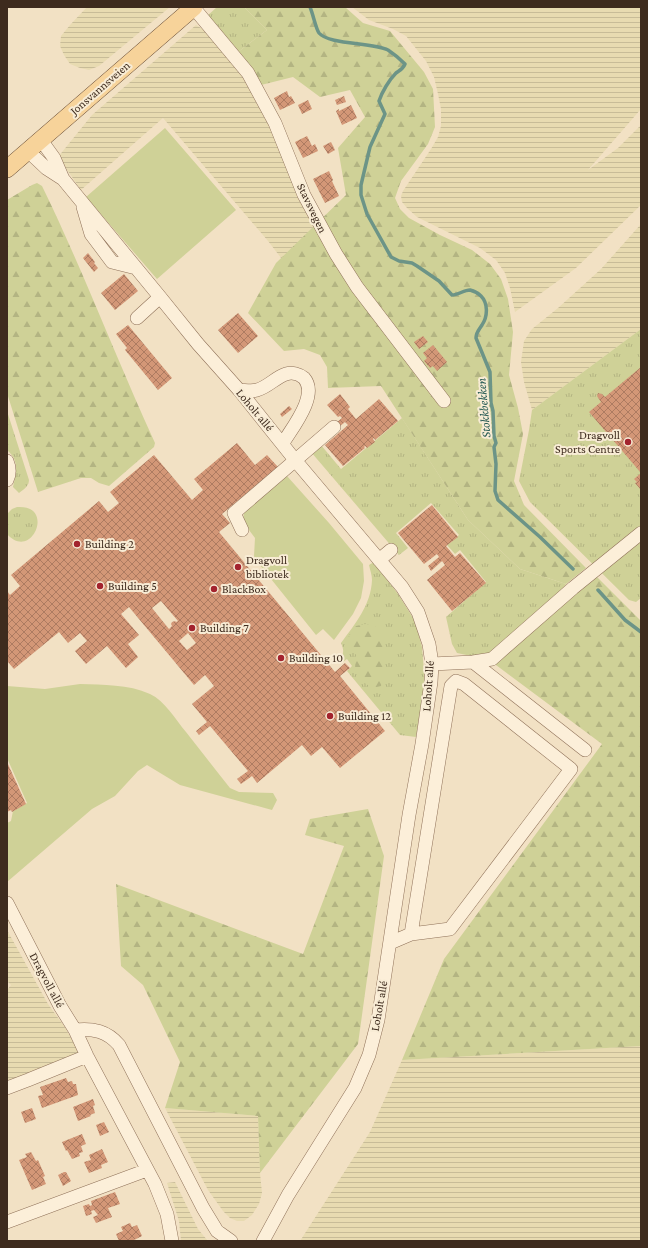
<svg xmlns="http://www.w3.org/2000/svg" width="648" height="1248" viewBox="0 0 648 1248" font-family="'Crimson Pro',serif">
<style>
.farmland{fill:url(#farmland-rules)}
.grass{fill:url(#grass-tufts)}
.forest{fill:url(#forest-firs)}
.park{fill:#cfd197}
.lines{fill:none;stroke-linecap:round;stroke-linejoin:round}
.stream{stroke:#6c9487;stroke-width:3.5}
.building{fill:url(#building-cross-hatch);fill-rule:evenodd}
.minor-casing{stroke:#8f7159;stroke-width:14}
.major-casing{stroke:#5c402d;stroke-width:18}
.minor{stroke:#fcefd9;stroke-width:13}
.major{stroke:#f7d39a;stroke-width:17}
.poi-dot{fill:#a3232e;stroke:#f8ecd5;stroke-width:1.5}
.labels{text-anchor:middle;stroke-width:4;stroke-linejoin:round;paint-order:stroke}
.street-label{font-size:12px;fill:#3e2b1e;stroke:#f8ecd5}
.poi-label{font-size:12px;fill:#3e2b1e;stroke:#f8ecd5;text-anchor:start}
.water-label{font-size:13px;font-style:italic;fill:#2c5e57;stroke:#f8ecd5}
</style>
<defs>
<pattern id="farmland-rules" width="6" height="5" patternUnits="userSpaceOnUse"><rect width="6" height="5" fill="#e8dbb1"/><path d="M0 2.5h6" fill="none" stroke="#c8bc98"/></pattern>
<pattern id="grass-tufts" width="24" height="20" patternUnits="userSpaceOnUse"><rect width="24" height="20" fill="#cfd197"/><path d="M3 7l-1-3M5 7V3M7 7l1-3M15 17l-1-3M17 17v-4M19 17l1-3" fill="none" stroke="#b3b482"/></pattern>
<pattern id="forest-firs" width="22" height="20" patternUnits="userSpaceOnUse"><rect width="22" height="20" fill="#cfd197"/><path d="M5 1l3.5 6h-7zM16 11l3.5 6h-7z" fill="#b3b482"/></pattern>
<pattern id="building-cross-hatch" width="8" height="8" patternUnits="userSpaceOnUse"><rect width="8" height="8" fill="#d39777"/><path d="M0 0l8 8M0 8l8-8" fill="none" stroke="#ad7b61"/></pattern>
</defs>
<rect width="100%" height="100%" fill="#f2e1c4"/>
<path class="farmland" d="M87,7h83l-71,59 -10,4 -9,-2 -10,-4 -6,-9 -4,-9 1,-10 9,-11z
M352,7h289v102l-53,61 30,-22 23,-23v80l-65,63 -61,44 -5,-24 -5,-15 -9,-13 -16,-12 -63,-31 -10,-9 -5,-6 -1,-6 2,-5 28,-42 7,-12 3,-11v-17l-3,-15 -4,-17 -8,-16 -20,-25 -13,-7 -24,-9z
M196,25l15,9 37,46 84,172 -44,15 -20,-26 -105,-123 -82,72 -23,-33 34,-42z
M641,224v105l-109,81 -8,-28 -3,-20 3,-21 8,-12 26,-21 43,-39z
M7,930l41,74 16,22 18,31 -75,24v-91l4,-5 -4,-4z
M641,1046v195h-341l70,-109 32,-72z
M165,1108l93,8 2,57 2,20 -3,11 -7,11 -8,6h-7l-7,-3 -7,-7 -15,-21z
M175,1182l23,47 10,12h-27l-2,-20 -12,-38z"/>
<path class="grass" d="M217,7h27l23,23 -29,22 -32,-35z
M641,329v269l-5,4 -7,-2 -99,-98 -11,-21 10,-51 3,-20z
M7,411l22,69c0,6 -6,10 -10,13l-6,-6c3,-15 7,-26 -6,-37z
M402,418l66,102 52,49 46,15 -10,15 -66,56 -14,2 -19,-4 -5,-9 -6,-27 40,-35 -26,-32 -5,4 -8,-9 12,-10 -28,-32 -35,30 12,15 -9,7 -88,-103 10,-7 20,24z
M17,507c39,-3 15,55 -10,27v-20l5,-5z
M374,562l24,32 17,27 7,26 3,37 -9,53 -16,-2 -53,-64 5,-5 -5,-7 -4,3 -3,-2c4,-7 4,-10 1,-17 14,-19 30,-38 31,-63 0,-5 -2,-10 -3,-15z"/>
<path class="forest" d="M244,7h101l18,16 27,8 34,41 9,17 2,38 -7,17 -27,37 -6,17 5,11 9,9 31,17 32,15 18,14 11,15 7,20 5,33 -4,43 9,33 5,26 -9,47 10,24 62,63 -20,16 -46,-15 -52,-49 -87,-134 -53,2 -1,-21 -7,-12 -16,-6 -20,2 -36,-38 28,-50 70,-68 -8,-47 27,-31 -15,-27 -30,7 -27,-20 -32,8 -23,-33 29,-22z
M37,183l5,3c41,84 74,172 113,257l-1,4 -45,39 -10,-3 -8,-5h-10l-43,14 -31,-99v-193l25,-15z
M595,575l46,46v425l-239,14 42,-101 158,-215 -110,-82z
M365,624l8,1 8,5 4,15 -3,14 3,12 -4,15 -9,2 -13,-9 -4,-10 1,-16 -9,-14 9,-13z
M368,809l16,47 -26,188 -98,129 -2,-57 -93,-8 15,-46 -37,-77 -22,-19 -5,-82 187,70 41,-108 -39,-11 5,-16z"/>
<path class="park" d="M165,128l71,82 -79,69 -71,-82z
M287,476l42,47 34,41 1,17 -3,17 -8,16 -19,26 -11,-11 -7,6 -61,-76 -1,-3 1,-18 -12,-16 1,-10z
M80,684c23,1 48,0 70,10 15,7 25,25 36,38 14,18 29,37 44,56l9,4 34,1 4,7 -5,10 -92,-25 -33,-20 -9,6 -23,25 -23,13 -85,73v-59l4,-2 2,-10 14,-8 -20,-45v-72l38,3z"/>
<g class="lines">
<path class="stream" d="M310,7c3,7 6,22 9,26 10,12 53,9 69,17 6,4 12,9 17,14 -2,5 -5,6 -9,9 -7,7 -14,19 -17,28l6,13 -15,33 -9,38v10l6,19 24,43 8,4 13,2 5,3 22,15 13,14c6,0 12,-5 18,-5 4,1 8,3 11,6 7,7 7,20 1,29 -3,5 -6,7 -6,13l14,34 1,31 2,8 1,25 2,7 -2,4 2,17 -1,27 3,9 42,37 33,32
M598,590l27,30 16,12"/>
</g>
<path class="building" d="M287,91l2,6 2,-1 4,7 -15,7 -6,-12z
M344,96l2,6 -9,3 -2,-5z
M308,100l4,9 -10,5 -4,-9z
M351,105l6,13 -15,7 -6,-14 3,-2v2z
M307,136l5,10 3,-2 3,7 -15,7 -8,-16z
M331,142l4,8 -7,4 -5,-8z
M329,171l4,9 -1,1 7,15 -14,7 -12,-24z
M88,253l7,9 -1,1 4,5 -4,4 -11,-14z
M124,274l14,17 -23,19 -14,-17z
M238,313l20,23 -20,17 -20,-23z
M128,325l44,53 -14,12 -33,-40 2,-2 -11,-14z
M423,336l5,6 -9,7 -5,-7z
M433,345l14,17 -10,9 -4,-5 -3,2 -6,-7 3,-3 -4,-5z
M641,367v106l-52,-61 12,-10 -4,-6 1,-3 4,1 3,3z
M340,394l10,13 -2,2 8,10 23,-20 19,22 -23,19 -1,-2 -1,1 2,3 -8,6 -2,-2 -1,1 1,1 -22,18 -18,-21 23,-20 -3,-3 -6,5 -3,-4 6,-5 -2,-2 -2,1 -11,-12z
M289,406l3,3 -10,8 -2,-3z
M237,443l18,22 12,-10 11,12 -56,47 8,9 -11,9 116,140 10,-9 5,5 -10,8 45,55 -45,37 -18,-21 -11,9 -9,-11 -45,38 -5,-7 -11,8 -4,-5 11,-8 -38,-45 -11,9 -3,-4 11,-9 -15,-18 22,-18 -9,-11 -11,10 -65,-78 -8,7 18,21 -11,9 10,13 -12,11 -19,-22 -21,18 -11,-13 12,-10 -7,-8 -12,10 -9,-11 -45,37 -7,-8v-70l3,4 10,-9 -9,-11 88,-74 9,11 11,-9 -9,-11 44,-37 38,45 11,-10 -9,-11zM161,601l17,20 -2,1 -1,-1 -3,1 -1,2 1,2 -3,3 -17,-21zM188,633l8,10 -9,7 -8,-9z
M641,473v17l-6,-7 2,-1 -3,-3z
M432,505l26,32 -12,9 9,11 5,-4 26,30 -34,28 -25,-31 18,-15 -3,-4 -11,10 -3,-5 11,-9 -2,-3 -13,10 -26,-31z
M7,762l19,42 -14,8 -1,-2 -4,2z
M66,1078l2,4 4,-1 1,3h3l2,11 -36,13 -4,-12 5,-1 -3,-8z
M93,1099l2,6 -2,1 2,7 -5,2 1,1 -13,5 -5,-14z
M32,1108l4,11 -11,4 -4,-11z
M104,1122l5,10 -9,4 -4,-11z
M82,1134l4,10 -5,2 2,6 -4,1 1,3 -8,3 -5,-9 -1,1 -4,-9z
M102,1149l6,13 -7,3 1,3 -13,5 -5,-11 7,-2 -2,-5z
M31,1152l5,9 2,-1 7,16 -2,1 3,7 -14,6 -13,-30 8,-3 -2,-3z
M64,1172h2l5,9 -8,5 -5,-11z
M115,1192l5,12 -12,4 4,9 -16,6 -3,-6 5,-2 -4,-5 -3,1 1,3 -6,2 -3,-10 6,-2 1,2 2,-1 -1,-4z
M130,1223l2,4 5,-2 5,11 -10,5h-13l-3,-7 7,-3 -2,-4z"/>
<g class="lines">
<defs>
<path id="minor" d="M193,7l55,66 27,50 29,72 32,59 21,33 87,114
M41,140l13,18 9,21 97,118 38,47 41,46 56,70 107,127 16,25 11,32 3,20 -1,18 -9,62 -13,71 -31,205 -9,35 -14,33 -67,107 -25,46
M28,151l18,17 17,11
M83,207l8,27 21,28 24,6
M137,318l23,-21
M239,390c5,0 12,2 18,0 11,-3 19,-13 29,-16 6,-2 13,0 18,4 15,17 -12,50 -21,65
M7,461c3,7 3,13 0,19
M242,530l-8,-17 100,-86
M379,560l12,-10
M473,662l112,88
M432,664l41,-2 19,-3 81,-71 68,-55
M7,903l53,103 15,24 12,26 68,128 12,30 5,27
M390,943l21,-9 39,-5 121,-160 -107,-85 -8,-3 -5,5 -40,248
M75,1030c18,-2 32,1 44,15l84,163 14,23 14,10
M7,1088l21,-8 59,-24
M7,1222l140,-52"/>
<path id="major" d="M7,169l187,-162"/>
</defs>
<use href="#minor" class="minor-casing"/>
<use href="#major" class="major-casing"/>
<use href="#minor" class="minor"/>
<use href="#major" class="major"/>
</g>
<g class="poi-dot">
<circle cx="628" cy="442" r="4"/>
<circle cx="77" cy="544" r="4"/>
<circle cx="238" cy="567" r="4"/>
<circle cx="100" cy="586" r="4"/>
<circle cx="214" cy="589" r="4"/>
<circle cx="192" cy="628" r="4"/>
<circle cx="281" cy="658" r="4"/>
<circle cx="330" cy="716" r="4"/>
</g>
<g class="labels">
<g class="street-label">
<text transform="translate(100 88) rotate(-41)" y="4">Jonsvannsveien</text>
<text transform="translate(312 208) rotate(64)" y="4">Stavsvegen</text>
<text transform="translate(255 410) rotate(50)" y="4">Loholt allé</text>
<text transform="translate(428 686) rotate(-86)" y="4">Loholt allé</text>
<text transform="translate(47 980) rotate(62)" y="4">Dragvoll allé</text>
<text transform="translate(379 1006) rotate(-80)" y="4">Loholt allé</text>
</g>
<g class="poi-label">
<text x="620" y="439" text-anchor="end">Dragvoll<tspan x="620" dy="14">Sports Centre</tspan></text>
<text x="85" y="548">Building 2</text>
<text x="246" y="564">Dragvoll<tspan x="246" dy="14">bibliotek</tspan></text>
<text x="108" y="590">Building 5</text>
<text x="222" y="593">BlackBox</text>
<text x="200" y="632">Building 7</text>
<text x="289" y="662">Building 10</text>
<text x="338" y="720">Building 12</text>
</g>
<g class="water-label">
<text transform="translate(483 408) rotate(-95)" y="5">Stokkbekken</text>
</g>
</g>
<rect width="648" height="1248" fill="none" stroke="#3e2b1e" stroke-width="16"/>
</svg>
